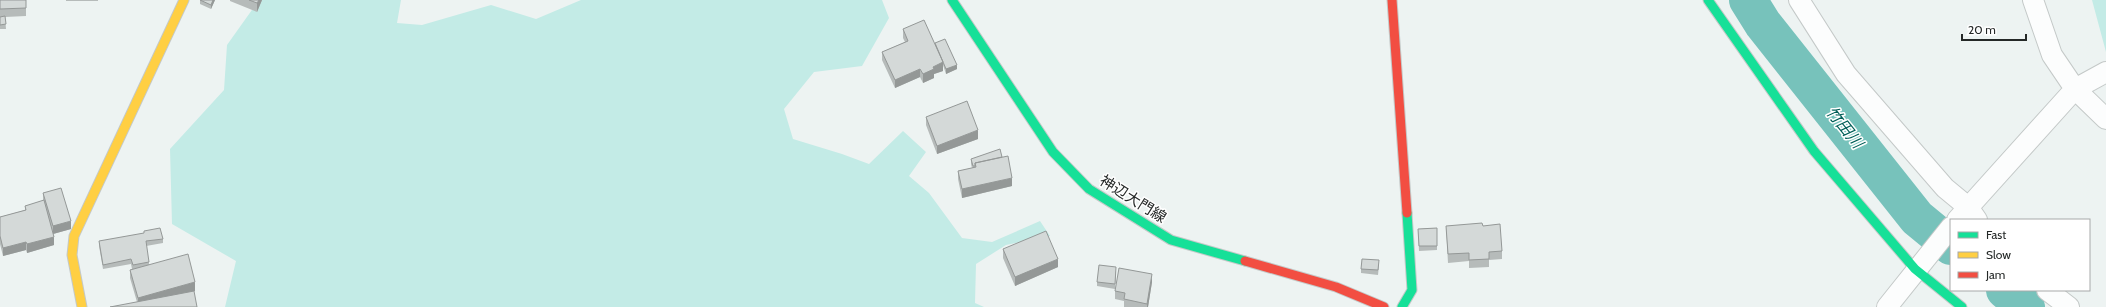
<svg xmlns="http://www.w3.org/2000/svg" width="2106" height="307" viewBox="0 0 2106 307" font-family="Cabin,'Noto Sans JP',sans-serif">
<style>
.green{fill:#c3ebe6}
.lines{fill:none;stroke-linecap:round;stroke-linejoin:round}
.river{stroke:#77c2bb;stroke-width:38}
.street-casing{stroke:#c4c9c8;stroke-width:22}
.fast-casing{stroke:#c4c9c8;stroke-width:11}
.slow-casing{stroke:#c4c9c8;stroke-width:11}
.jam-casing{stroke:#c4c9c8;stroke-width:11}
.street{stroke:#fcfdfd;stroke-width:20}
.fast{stroke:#16e098;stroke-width:9}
.slow{stroke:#ffcf43;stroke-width:9}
.jam{stroke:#f24e42;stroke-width:9}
.wall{fill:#b6bbba}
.shaded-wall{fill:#949897}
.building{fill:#d4d9d8;stroke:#949897}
.labels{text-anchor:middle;stroke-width:3;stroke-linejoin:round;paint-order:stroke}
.street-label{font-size:15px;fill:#242827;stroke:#fff}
.water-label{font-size:16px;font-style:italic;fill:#005e57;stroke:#fff}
</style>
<rect width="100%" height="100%" fill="#edf3f2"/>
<path class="green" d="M259,0h142l-4,23 25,2 69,-20 45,14 45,-19h301l7,18 -27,48 -48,6 -30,37 9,30 49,15 27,10 34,-33 23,21 -17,24 20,17 33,45 30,4 48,-21 10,15 -44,9 -30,19 -1,39 9,4h-759l11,-46 -64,-37 -2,-75 54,-59 3,-45z
M2092,0h14v52z"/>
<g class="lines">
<path class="river" d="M1748,0l15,24 154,194 34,28
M2005,290l21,17"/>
<defs>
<path id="street" d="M1799,0l47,74 99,114 23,19 9,13
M2033,0l19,55 23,34 31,30
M1957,220l118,-131 31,-17
M2047,290l22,17
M1887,307l64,-80"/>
<path id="fast" d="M952,0l101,152 36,37 82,51 74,21
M1708,0l106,151 101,118 47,38
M1402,307l10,-17 -5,-77"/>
<path id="slow" d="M82,307l-10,-52 2,-19 110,-236"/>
<path id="jam" d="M1392,0l15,213
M1245,261l91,26 48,20"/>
</defs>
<use href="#street" class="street-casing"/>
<use href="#fast" class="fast-casing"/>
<use href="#slow" class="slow-casing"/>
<use href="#jam" class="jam-casing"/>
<use href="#street" class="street"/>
<use href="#fast" class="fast"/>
<use href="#slow" class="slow"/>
<use href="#jam" class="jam"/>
</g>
<path class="wall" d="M0,0l26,8v8l-21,1 1,12h-6z
M66,0h32v1h-32z
M200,0h15l-4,9 -11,-5z
M230,0h32l-5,12 -27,-11z
M903,29l32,17v-3l22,26 -11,5 -3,-9v6l-9,3v4l-11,5 -3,-6 -25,11 -13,-28v-8l23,-10 -2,-4z
M926,117l52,22 -41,15 -11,-29z
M971,159l41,27 -50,12 -4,-19v-8l14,-3 -1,-4z
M43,193l28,36 -18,5 1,11 -27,8 -1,-3 -23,6 -3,-12v-27l25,-7v-4l18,-5z
M1446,226h37l19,25v8l-13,1v7l-20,1v-7l-21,2z
M1437,228v22l-18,1 -1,-22z
M163,239v4l-17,3 3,18 46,27 -58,11 -7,-24v-8l2,-1 -1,-5 -28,5 -4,-23v-5z
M1003,249l55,18 -43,19 -12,-28z
M1379,265l-1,10 -17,-2v-4z
M1116,271l-1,18 -18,-3v-4z
M1152,282l-4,25h-24v-6l-9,-2v-8z"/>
<path class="shaded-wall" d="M213,0h2l-4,9v-4z
M259,0h3l-5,12v-9z
M943,62v9l-9,3v4l-11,5v-9l10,-7z
M957,65v4l-11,5v-5z
M920,69v8l-25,11v-8z
M978,130v9l-41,15v-8z
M1012,178v8l-50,12v-9z
M71,221v8l-18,5v-8z
M54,237v8l-27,8v-9z
M26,242v8l-23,6v-8z
M1058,259v8l-43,19v-9z
M1152,274v8l-4,25h-1v-3z
M195,282v9l-57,15v-8z"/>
<path class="building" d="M0,0h26v8l-26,1z
M200,0h13l-2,5z
M249,0h10l-2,3z
M5,16l1,8 -6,1v-8z
M924,20l19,42 -10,5 1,2 -11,5 -3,-5 -25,11 -13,-28 26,-11 -5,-12z
M945,39l12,26 -11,4 -11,-26z
M967,101l11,29 -41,16 -11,-29z
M1000,149l2,8 -27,6v3h-2l-2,-7z
M1008,156l4,22 -50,11 -4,-18 18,-4 -1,-4z
M61,188l10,33 -18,5 -10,-33z
M44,200l10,37 -27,7 -1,-2 -23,6 -3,-12v-19l26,-7 -1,-4z
M1482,223l1,3 17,-2 2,27 -13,1v7l-20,1v-7l-21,1 -2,-28z
M160,228l3,11 -17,2 3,21 -16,3 -2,-6 -28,6 -4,-24 45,-8v-2z
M1437,228v18h-18l-1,-17z
M1046,231l12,28 -43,18 -12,-28z
M188,254l7,28 -57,16 -8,-28z
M1362,259l17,1 -1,10 -17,-1z
M1099,265l17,2 -1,17 -18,-2z
M1119,268l33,6 -5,30 -23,-5 1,-6 -10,-2z
M194,291l3,16h-87z"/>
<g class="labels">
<g class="street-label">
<text transform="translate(1133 199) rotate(32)" y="5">神辺大門線</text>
</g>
<g class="water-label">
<text transform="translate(1845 127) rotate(51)" y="6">竹田川</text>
</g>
</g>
<rect x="1950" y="219" width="140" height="72" fill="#ffffff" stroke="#a7a9a9"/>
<rect x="1958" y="232" width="20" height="6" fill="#16e098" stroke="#a7a9a9"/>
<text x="1986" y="239" font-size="12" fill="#242827">Fast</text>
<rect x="1958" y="252" width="20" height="6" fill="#ffcf43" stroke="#a7a9a9"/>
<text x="1986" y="259" font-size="12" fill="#242827">Slow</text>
<rect x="1958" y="272" width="20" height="6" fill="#f24e42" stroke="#a7a9a9"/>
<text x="1986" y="279" font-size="12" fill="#242827">Jam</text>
<path d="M1962 34v6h64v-6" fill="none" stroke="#242827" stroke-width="2"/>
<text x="1968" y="34" font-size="12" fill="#242827" stroke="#ffffff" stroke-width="3" paint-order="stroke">20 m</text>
</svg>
